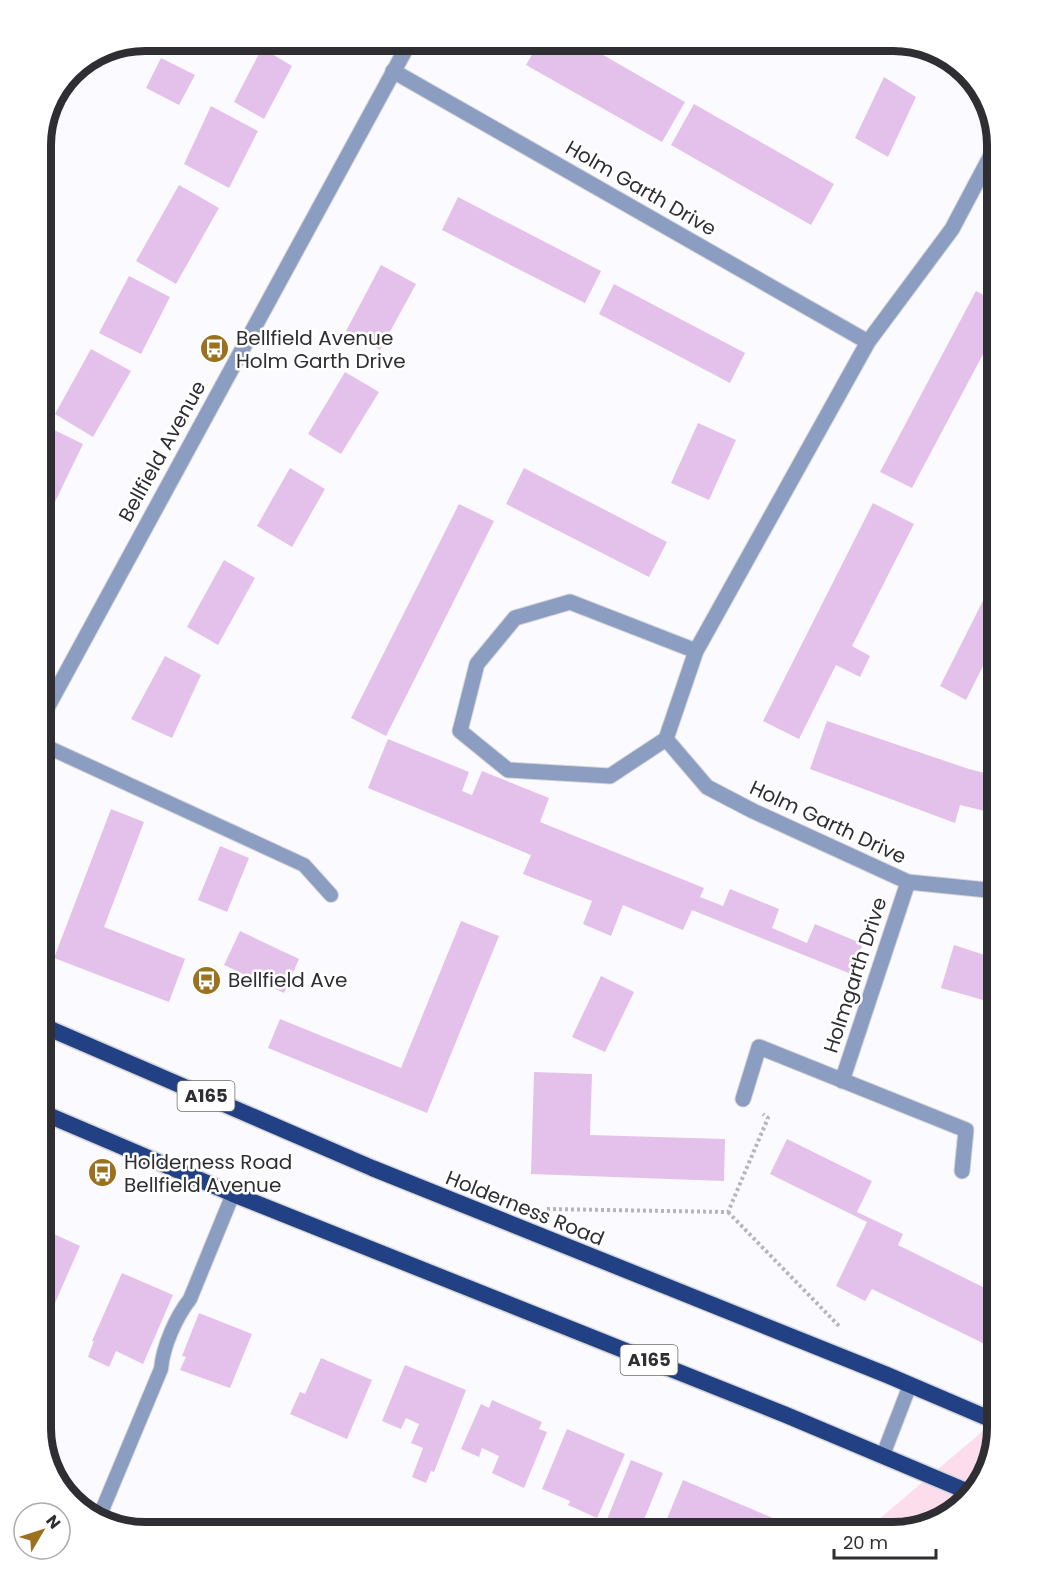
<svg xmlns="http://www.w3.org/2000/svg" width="1038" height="1573" viewBox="0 0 1038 1573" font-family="Poppins,sans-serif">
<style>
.green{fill:#fdddeb}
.building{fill:#e4c1ea}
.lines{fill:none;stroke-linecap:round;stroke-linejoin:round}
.service-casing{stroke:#d6d6da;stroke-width:16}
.minor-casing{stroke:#d6d6da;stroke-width:17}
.tertiary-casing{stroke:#d6d6da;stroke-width:17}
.trunk-casing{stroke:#d6d6da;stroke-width:19}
.path{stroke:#b6b6ba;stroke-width:4;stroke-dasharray:3 3;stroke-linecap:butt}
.service{stroke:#8b9ec2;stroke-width:14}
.minor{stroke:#8b9ec2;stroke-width:15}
.tertiary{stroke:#8b9ec2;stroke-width:15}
.trunk{stroke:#224184;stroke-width:16}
.labels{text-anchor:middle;stroke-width:5;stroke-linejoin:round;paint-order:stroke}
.shield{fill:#fff;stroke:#6d6d70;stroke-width:1.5}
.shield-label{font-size:18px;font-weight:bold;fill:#2f2e32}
.street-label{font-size:20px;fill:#2f2e32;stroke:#fff}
.poi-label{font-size:20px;fill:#2f2e32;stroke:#fff;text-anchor:start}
.rim{fill:none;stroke:#2f2e32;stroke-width:8}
</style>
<rect width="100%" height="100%" fill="#fbfbff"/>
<path class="green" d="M997,1419v10l-14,52 -38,38 -51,13h-30z"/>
<path class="building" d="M538,44h46l101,58 -23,40 -136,-77z
M262,48l30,18 -28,53 -30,-17z
M161,58l34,17 -16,30 -33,-17z
M884,77l32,20 -28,60 -33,-19z
M694,104l140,80 -23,41 -140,-80z
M211,106l47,25 -29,57 -45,-24z
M179,185l40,23 -43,76 -40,-23z
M458,197l143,74 -16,32 -143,-73z
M381,265l35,19 -36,66 -34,-19z
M129,276l41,21 -29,57 -42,-21z
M614,284l131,69 -15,30 -131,-69z
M976,291l21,11v26l-85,160 -32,-16z
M91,349l40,22 -38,66 -38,-23z
M345,372l34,20 -38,62 -33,-20z
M698,423l38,17 -27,60 -38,-17z
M46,426l37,18 -30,62 -12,-6v-63z
M290,468l35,21 -33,58 -35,-21z
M524,468l143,74 -18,35 -143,-73z
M873,503l41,21 -62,122 18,10 -10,21 -24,-12 -37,74 -36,-18z
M459,504l35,17 -108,215 -35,-18z
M224,560l31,18 -37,67 -31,-18z
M997,573v65l-31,62 -26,-14z
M165,656l36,19 -29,63 -41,-19z
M827,721l142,48 28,7v54l-8,-2 4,-15 -33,-8 -5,18 -145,-54z
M388,739l81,33 -7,19 10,4 10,-24 67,27 -9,24 164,66 -4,9 23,9 7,-17 49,20 -7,19 35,15 8,-19 48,20 -12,30 -159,-64 -9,20 -60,-25 -12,31 -28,-12 9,-23 -69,-27 8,-19 -163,-67z
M111,809l33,13 -40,105 81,32 -16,43 -115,-44z
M220,846l29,12 -22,54 -29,-12z
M461,921l38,15 -72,177 -159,-65 12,-29 121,49z
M240,931l59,28 -15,34 -60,-28z
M954,945l43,14v45l-56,-16z
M601,976l33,16 -29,60 -33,-15z
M534,1072l58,2 -2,61 135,4 -1,42 -193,-7z
M787,1139l85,42 -15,31 46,22 -5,11 99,49v56l-125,-61 -7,12 -29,-15 31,-64 -97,-48z
M41,1228l39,18 -25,57 -14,-7z
M122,1273l51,22 -30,69 -27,-13 -7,16 -21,-10 6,-16h-2z
M199,1313l53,21 -22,54 -50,-18 6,-13 -4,-1z
M321,1358l51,22 -25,59 -57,-25 10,-22 5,2z
M405,1365l61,25 -32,82 -3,-1 -5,12 -14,-6 11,-29 -12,-5 8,-19 -13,-6 -5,11 -19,-8z
M492,1400l50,22 -3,7 8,3 -23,56 -32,-15 7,-17 -17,-8 -3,9 -18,-8 20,-45 8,4z
M567,1429l58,25 -28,64 -29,-13 2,-4 -28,-12z
M631,1460l32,13 -24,59h-37z
M683,1480l97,41 -5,11h-78l-6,-2 -1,2h-24l-4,-1z"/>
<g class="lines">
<defs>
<path id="service" d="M41,744l263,121 27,30
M883,1455l27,-70
M81,1507l55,23
M100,1515l61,-146c2,-23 15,-52 29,-70l43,-105"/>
<path id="minor" d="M393,71l475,271
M997,144l-45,85 -84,113 -172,309 -30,88 41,48 46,24 155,71 89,9
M666,739l-56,37 -102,-6 -48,-39 17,-67 38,-46 55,-16 126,49
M842,1081l66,-199
M743,1099l16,-52 207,83 -4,41"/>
<path id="tertiary" d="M41,719l367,-674"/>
<path id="trunk" d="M41,1025l331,143 515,207 110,47
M41,1112l192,82 553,221 185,78"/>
</defs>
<use href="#service" class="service-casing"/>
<use href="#minor" class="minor-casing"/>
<use href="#tertiary" class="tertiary-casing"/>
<use href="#trunk" class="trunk-casing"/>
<path class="path" d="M547,1209l181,3 40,-94 -5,-4
M728,1212l113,116"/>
<use href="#service" class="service"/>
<use href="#minor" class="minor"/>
<use href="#tertiary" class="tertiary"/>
<use href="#trunk" class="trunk"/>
</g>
<defs>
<symbol id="bus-disc" viewBox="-11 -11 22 22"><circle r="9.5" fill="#9b711f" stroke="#fff"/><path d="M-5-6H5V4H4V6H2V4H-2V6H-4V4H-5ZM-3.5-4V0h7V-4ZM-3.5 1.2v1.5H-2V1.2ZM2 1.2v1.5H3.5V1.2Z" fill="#fff"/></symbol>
</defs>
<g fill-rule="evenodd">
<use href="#bus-disc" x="198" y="332" width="33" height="33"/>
<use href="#bus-disc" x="190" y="964" width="33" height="33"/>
<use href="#bus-disc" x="86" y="1156" width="33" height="33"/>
</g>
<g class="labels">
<g class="shield">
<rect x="177.5" y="1081" width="57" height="30" rx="4.5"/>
<rect x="620.5" y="1345" width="57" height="30" rx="4.5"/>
</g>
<g class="shield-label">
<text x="206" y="1102">A165</text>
<text x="649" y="1366">A165</text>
</g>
<g class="street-label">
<text transform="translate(641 188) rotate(30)" y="7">Holm Garth Drive</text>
<text transform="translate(162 451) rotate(-61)" y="7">Bellfield Avenue</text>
<text transform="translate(828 822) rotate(25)" y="7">Holm Garth Drive</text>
<text transform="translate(855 975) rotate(-72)" y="7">Holmgarth Drive</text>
<text transform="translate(525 1208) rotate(22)" y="7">Holderness Road</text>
</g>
<g class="poi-label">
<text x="236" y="345">Bellfield Avenue<tspan x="236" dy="23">Holm Garth Drive</tspan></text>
<text x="228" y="987">Bellfield Ave</text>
<text x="124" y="1169">Holderness Road<tspan x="124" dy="23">Bellfield Avenue</tspan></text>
</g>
</g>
<path d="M0 0H1038V1573H0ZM145 51H893A94 94 0 0 1 987 145V1428A94 94 0 0 1 893 1522H145A94 94 0 0 1 51 1428V145A94 94 0 0 1 145 51Z" fill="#fff" fill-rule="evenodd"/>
<path class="rim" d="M145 51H893A94 94 0 0 1 987 145V1428A94 94 0 0 1 893 1522H145A94 94 0 0 1 51 1428V145A94 94 0 0 1 145 51Z"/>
<g transform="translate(42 1531) rotate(51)"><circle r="28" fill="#ffffff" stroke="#acabad" stroke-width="1.5"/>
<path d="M0-4.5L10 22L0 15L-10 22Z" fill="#9b711f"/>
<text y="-9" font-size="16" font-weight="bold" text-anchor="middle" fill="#2f2e32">N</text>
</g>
<path d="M834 1549v9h102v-9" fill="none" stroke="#2f2e32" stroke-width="3"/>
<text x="843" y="1549" font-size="18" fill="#2f2e32" stroke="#ffffff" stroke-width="4.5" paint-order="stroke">20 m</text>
</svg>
